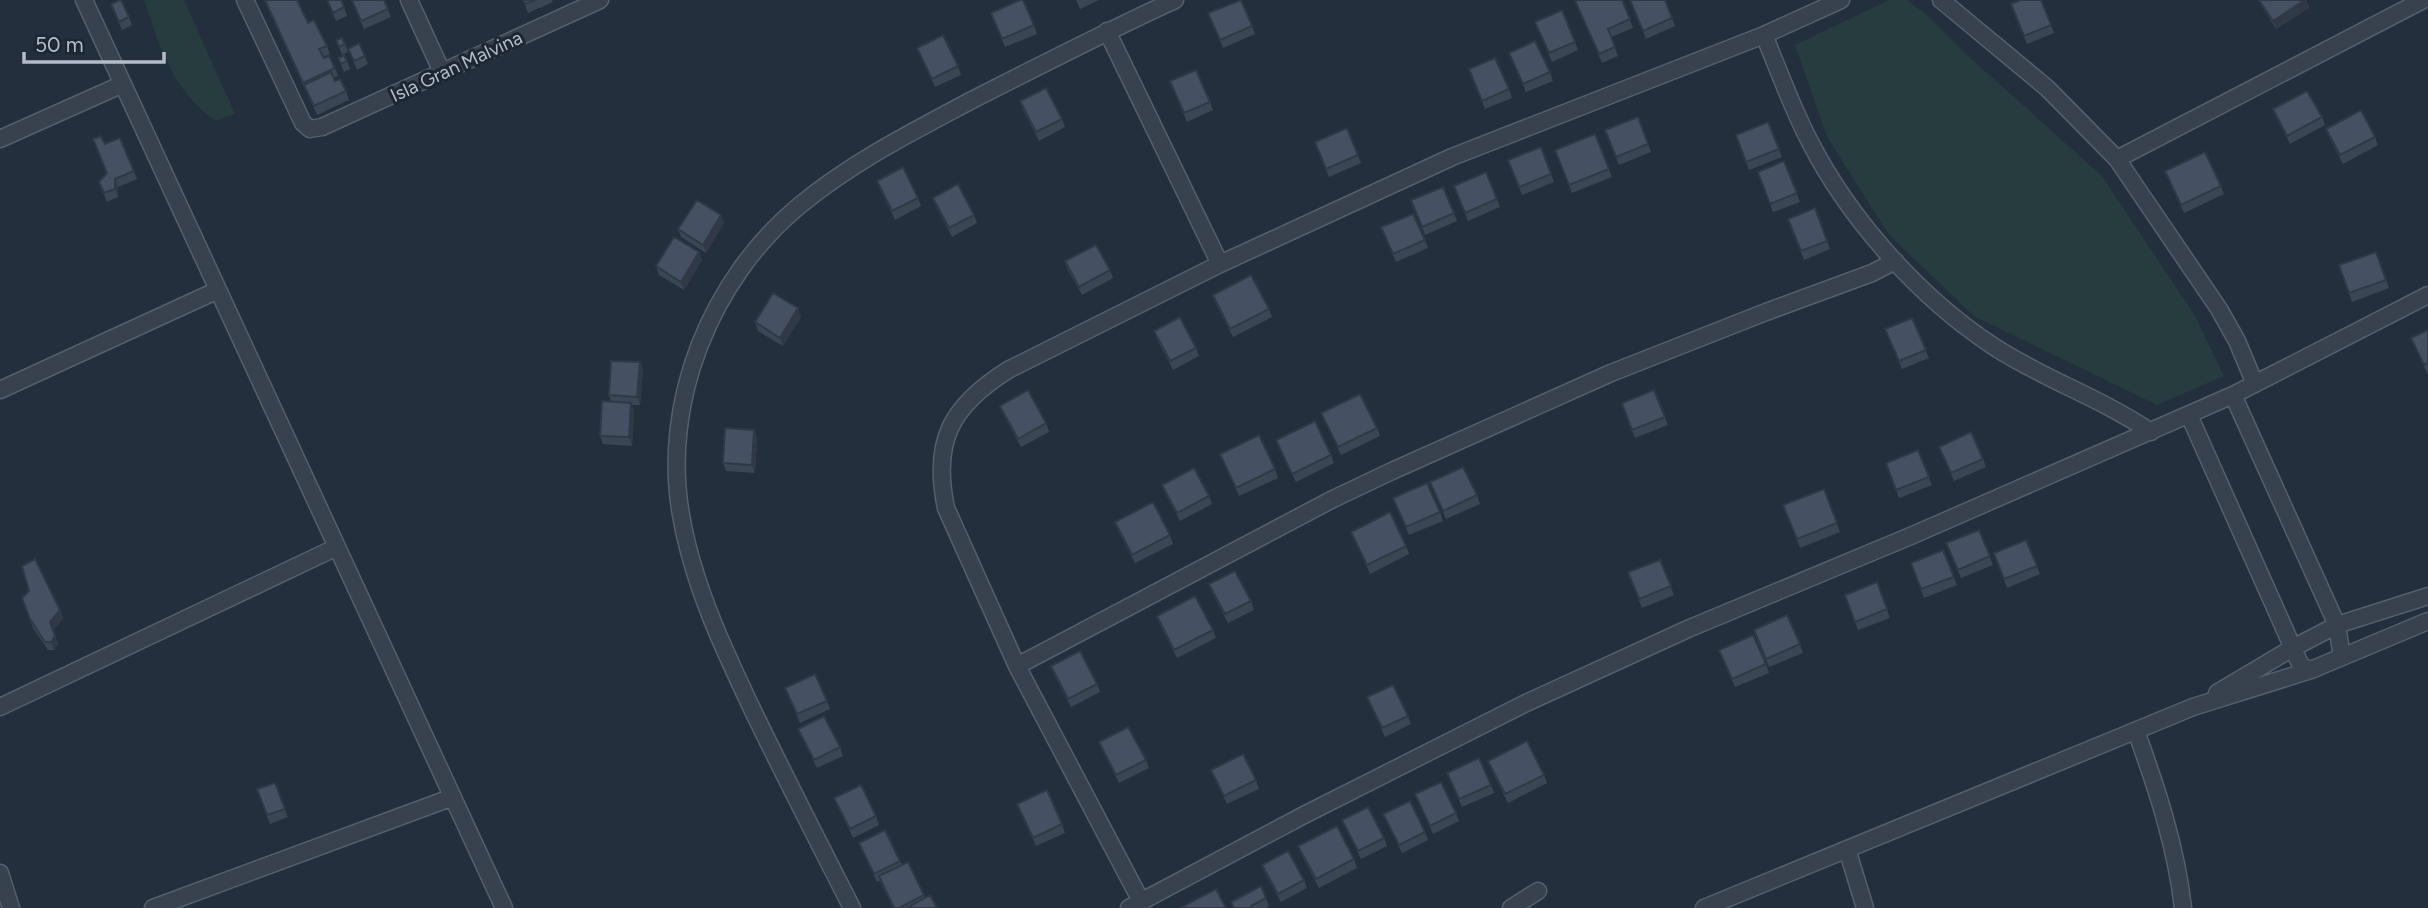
<svg xmlns="http://www.w3.org/2000/svg" width="2428" height="908" viewBox="0 0 2428 908" font-family="Figtree,sans-serif">
<style>
.green{fill:#263c3f}
.lines{fill:none;stroke-linecap:round;stroke-linejoin:round}
.street-casing{stroke:#565f6c;stroke-width:19}
.street{stroke:#38414e;stroke-width:16}
.wall{fill:#3b4654}
.shaded-wall{fill:#303945}
.building{fill:#455162;stroke:#303945;stroke-width:2}
.labels{text-anchor:middle;stroke-width:6;stroke-linejoin:round;paint-order:stroke}
.street-label{font-size:19px;fill:#b4bcc9;stroke:#1d2633}
</style>
<rect width="100%" height="100%" fill="#242f3e"/>
<path class="green" d="M144,0h40l51,114 -20,7c-43,-32 -55,-73 -71,-121z
M1889,0h18l21,16 39,39 135,121 92,138 30,62 -67,29 -183,-89 -84,-80 -63,-99 -32,-92z"/>
<g class="lines">
<defs>
<path id="street" d="M84,0l420,908
M245,0l58,123 7,6 12,-2 278,-127
M409,0l33,72
M1941,0l106,88 70,71 102,150 18,32 18,43
M1107,31l113,233
M1764,35c15,36 28,73 46,107 40,78 110,156 183,204 50,33 108,52 158,86
M0,139l123,-55
M2117,159l306,-159
M0,390l218,-100
M2233,395l104,230 5,32
M2189,415l112,251 10,4 117,-49
M1017,666l316,-167 59,-28 219,-98 155,-61 106,-39 23,-12
M2217,693l74,-44 46,-24 91,-29
M0,707l337,-160
M2136,731c21,58 40,115 47,177
M1847,849l18,59
M0,873l11,35
M1141,901l-124,-235 -71,-158c-14,-67 5,-102 62,-138l212,-106 232,-107 312,-122 77,-35
M153,908l300,-111
M852,908c-33,-65 -66,-129 -98,-195 -30,-63 -61,-128 -73,-198 -20,-113 30,-236 118,-309 53,-44 115,-75 175,-107 67,-34 133,-68 201,-99
M1129,908l175,-93 222,-112 164,-75 223,-93 320,-140 195,-100
M1511,908l27,-17
M1704,908l489,-201 118,-37"/>
</defs>
<use href="#street" class="street-casing"/>
<use href="#street" class="street"/>
</g>
<path class="wall" d="M264,0h33l11,23 19,23 3,8 -7,3 12,11 3,8 -5,2 2,3 11,10 3,9 -32,15z
M327,0l17,7 3,9 -11,5z
M351,0h33l7,17 -27,12z
M523,0h29l1,2 -25,11z
M1076,0h23l-19,9z
M1622,0l11,28 -22,9 7,19 -16,7 -27,-62z
M1630,0l42,18 3,8 -29,13z
M2041,0l13,33 -27,11 -16,-40z
M2258,0h48l3,8 -33,21z
M111,4l18,13 3,8 -10,5z
M991,13l43,12 3,9 -32,13z
M1208,13l44,13 3,8 -32,14z
M1535,22l40,20 3,8 -26,12z
M336,40l9,4 3,8 -6,3z
M917,48l41,18 3,9 -26,12z
M348,49l17,7 3,8 -11,6z
M1509,53l41,19 3,9 -27,11z
M338,58l9,3 3,8 -6,3z
M1469,69l40,20 3,9 -27,11z
M1170,81l40,21 3,8 -26,12z
M1020,101l42,18 3,8 -26,14 -16,-31z
M2273,109l49,8 3,8 -35,19 -14,-27z
M1638,117l13,35 -32,13 -14,-35z
M1768,122l14,35 -33,13 -13,-35z
M2326,129l49,8 3,8 -35,19 -14,-27z
M1595,134l17,43 -40,16 -17,-43z
M105,144l29,27 3,8 -19,8v10l-11,5 -8,-20 7,-9z
M1541,147l13,35 -32,13 -14,-35z
M1318,150l40,5 3,8 -32,14z
M1784,161l16,41 -27,10 -15,-40z
M2165,171l56,15 3,8 -40,19z
M877,181l41,17 3,8 -26,14 -15,-31z
M1457,194l40,5 3,8 -32,14z
M933,198l41,17 3,8 -25,14 -16,-31z
M1815,208l15,41 -26,11 -16,-41z
M1414,209l40,4 3,8 -32,14z
M724,223l-18,30 -25,-16 -3,-8z
M1384,235l41,5 3,8 -32,14z
M699,252l3,8 -18,30 -25,-15 -3,-9z
M2376,252l13,36 -37,14 -13,-37z
M1065,261l45,9 3,8 -31,17 -14,-25z
M1213,295l56,14 3,8 -39,20 -17,-33z
M801,317l-18,29 -25,-15 -3,-9z
M1912,318l17,40 -27,11 -17,-40z
M2428,330v43h-1l-16,-35z
M1154,331l42,17 3,8 -26,14 -16,-31z
M640,362l3,8 -3,35h-8l2,6 -2,35 -29,-2 -3,-8 11,-34 -2,-7z
M1654,390l14,35 -33,13 -13,-35z
M1000,406l46,17 3,9 -28,15 -18,-33z
M1321,413l56,15 3,8 -39,19z
M754,430l3,8 -2,35 -29,-2 -3,-8z
M1276,440l55,15 3,8 -38,19z
M1939,447l44,12 3,8 -32,14z
M1918,450l14,35 -33,13 -13,-35z
M1220,454l55,15 3,9 -39,18z
M1430,482l47,13 3,9 -34,15z
M1162,485l47,11 3,8 -32,17 -15,-28z
M1824,489l16,43 -40,16 -17,-43z
M1396,506l44,6 3,9 -34,14z
M1115,522l55,13 3,9 -38,19 -17,-33z
M1979,530l14,35 -32,13 -15,-35z
M1351,532l55,14 3,8 -39,20z
M2026,540l14,34 -33,14 -13,-35z
M1943,550l14,35 -33,13 -13,-35z
M1660,560l14,35 -32,13 -14,-36z
M1877,582l13,36 -32,12 -13,-35z
M1209,584l42,17 3,9 -26,13 -16,-31z
M29,591l31,19 3,9 -10,11 5,14 -4,6h-6l-15,-22 -11,-30z
M1157,616l56,14 3,8 -39,20 -17,-33z
M1757,638l43,6 3,9 -34,14z
M1719,650l47,14 3,9 -34,14z
M1051,666l46,18 3,8 -29,15 -17,-33z
M785,688l42,13 3,8 -30,14z
M1367,697l41,19 3,8 -26,13z
M798,729l42,18 3,9 -26,12z
M1099,742l47,18 3,8 -30,15 -17,-33z
M1488,761l56,14 3,8 -39,20 -17,-34z
M1211,770l45,10 3,9 -32,15z
M1447,773l44,12 3,8 -32,14z
M275,783l13,34 -18,7 -13,-35z
M1415,794l41,19 3,8 -26,13z
M834,798l42,18 3,9 -26,13z
M1017,804l45,20 3,9 -29,13z
M1383,814l42,18 3,8 -26,13z
M1342,820l42,18 3,8 -26,13z
M859,843l41,18 2,4 6,-3 17,36 12,10h-44l-13,-27 -3,1z
M1298,846l56,13 3,9 -38,20 -18,-34z
M1262,865l42,15 3,8 -26,14 -16,-29z
M1266,898l3,8 -3,2h-33l-2,-6z"/>
<path class="shaded-wall" d="M2305,0h1l3,8 -33,21 -3,-8z
M115,179l3,8v10l-3,-8z
M721,215l3,8 -18,30 -3,-8z
M699,252l3,8 -18,30 -3,-8z
M798,308l3,9 -18,29 -3,-8z
M640,362l3,8 -3,35 -3,-8z
M631,403l3,8 -2,35 -3,-9z
M754,430l3,8 -2,35 -3,-8z
M60,610l3,9 -10,11 -3,-8z
M55,636l3,8 -4,6 -3,-8z"/>
<path class="building" d="M120,0h1l8,17 -10,5 -8,-18z
M265,0h32l11,23 6,-3 13,26 -8,3 5,9 5,-2 6,12 -32,15z
M327,0h14l3,7 -11,6z
M352,0h32l4,9 -27,12z
M523,0h13l-11,4z
M1020,0h3l11,25 -32,14 -11,-26z
M1241,0l11,26 -32,14 -12,-27z
M1578,0h44l8,19 -22,10 7,18 -16,7 -24,-53z
M1630,0h35l7,18 -29,13z
M2020,0h21l10,25 -27,11 -13,-32z
M2259,0h46l-32,21z
M1562,10l13,32 -26,11 -14,-31z
M943,35l15,31 -26,13 -15,-31z
M342,38l3,6 -6,3 -3,-7z
M1535,41l15,31 -27,12 -14,-31z
M359,43l6,13 -11,5 -6,-12z
M344,55l3,6 -6,3 -3,-6z
M1495,58l14,31 -27,12 -13,-32z
M1196,70l14,32 -26,11 -14,-32z
M331,72l4,9 5,-2 6,12 -32,15 -10,-21z
M1046,88l16,31 -26,13 -16,-31z
M2307,91l15,26 -35,19 -14,-27z
M2361,110l14,27 -35,18 -14,-26z
M1638,117l10,27 -32,13 -11,-27z
M1768,122l11,27 -33,13 -10,-27z
M1347,128l11,27 -32,14 -11,-27z
M1595,134l14,35 -40,16 -14,-35z
M101,136l4,8 15,-6 14,33 -19,8v10l-11,4 -5,-11 8,-9 -14,-34z
M1541,147l10,27 -32,13 -11,-27z
M2205,152l16,34 -40,19 -16,-34z
M1784,161l13,32 -27,11 -12,-32z
M903,167l15,31 -26,13 -15,-30z
M1486,172l11,27 -32,14 -11,-27z
M958,184l16,31 -25,13 -16,-30z
M1443,187l11,26 -32,14 -11,-27z
M697,200l24,15 -18,30 -25,-16z
M1815,208l12,33 -26,10 -13,-32z
M1413,214l12,26 -32,14 -12,-27z
M674,237l25,15 -18,30 -25,-16z
M1096,245l14,25 -31,17 -14,-26z
M2376,252l10,28 -37,13 -10,-28z
M1251,275l18,34 -39,20 -17,-34z
M773,293l25,15 -18,30 -25,-16z
M1180,317l16,31 -26,13 -16,-30z
M1912,318l14,32 -27,11 -14,-32z
M2428,330v33l-4,2 -13,-27z
M611,361l29,1 -3,35 -28,-2z
M1028,390l18,33 -28,16 -18,-33z
M1654,390l11,27 -33,13 -10,-27z
M1360,394l17,34 -39,19 -17,-34z
M602,401l29,2 -2,34 -29,-1z
M1315,421l16,34 -39,19 -16,-34z
M725,428l29,2 -2,35 -29,-2z
M1971,432l12,27 -32,14 -12,-26z
M1259,435l16,34 -39,19 -16,-34z
M1918,450l11,27 -33,13 -10,-27z
M1463,467l14,28 -34,16 -13,-29z
M1194,468l15,28 -32,17 -15,-28z
M1427,483l13,29 -34,15 -13,-29z
M1824,489l13,34 -40,16 -14,-34z
M1153,502l17,33 -38,20 -17,-33z
M1390,512l16,34 -39,19 -16,-33z
M1979,530l11,26 -32,14 -12,-27z
M2026,540l11,26 -33,13 -10,-26z
M1943,550l11,27 -33,12 -10,-26z
M35,559l25,51 -10,12 5,14 -4,6h-6l-15,-23 -8,-21 7,-7 -7,-25z
M1660,560l11,26 -32,13 -11,-27z
M1235,571l16,30 -26,13 -16,-30z
M1877,582l10,27 -32,13 -10,-27z
M1195,596l18,34 -39,20 -17,-34z
M1787,615l13,29 -34,15 -12,-29z
M1753,635l13,29 -34,15 -13,-29z
M1080,651l17,33 -29,15 -17,-33z
M815,674l12,27 -30,13 -12,-26z
M1393,685l15,31 -26,12 -15,-31z
M824,716l16,31 -26,13 -16,-31z
M1128,727l18,33 -30,15 -17,-33z
M1527,741l17,34 -39,19 -17,-33z
M1243,754l13,26 -32,16 -13,-26z
M1479,758l12,27 -32,14 -12,-26z
M1441,782l15,31 -26,13 -15,-32z
M275,783l10,26 -18,6 -10,-26z
M861,785l15,31 -26,13 -16,-31z
M1047,790l15,34 -29,14 -16,-34z
M1410,801l15,31 -26,13 -16,-31z
M1368,807l16,31 -26,13 -16,-31z
M1337,826l17,33 -38,20 -18,-33z
M885,830l15,31 -26,13 -15,-31z
M1288,851l16,29 -26,14 -16,-29z
M908,862l16,33 -25,13h-5l-15,-32z
M1261,886l5,12 -15,8 1,2h-18l-3,-6z
M1216,889l10,19h-46z
M930,895l7,13h-30z"/>
<g class="labels">
<g class="street-label">
<text transform="translate(456 66) rotate(-25)" y="7">Isla Gran Malvina</text>
</g>
</g>
<path d="M24 52v10h140v-10" fill="none" stroke="#b4bcc9" stroke-width="3.5"/>
<text x="35" y="52" font-size="21" fill="#b4bcc9" stroke="#1d2633" stroke-width="5" paint-order="stroke">50 m</text>
</svg>
